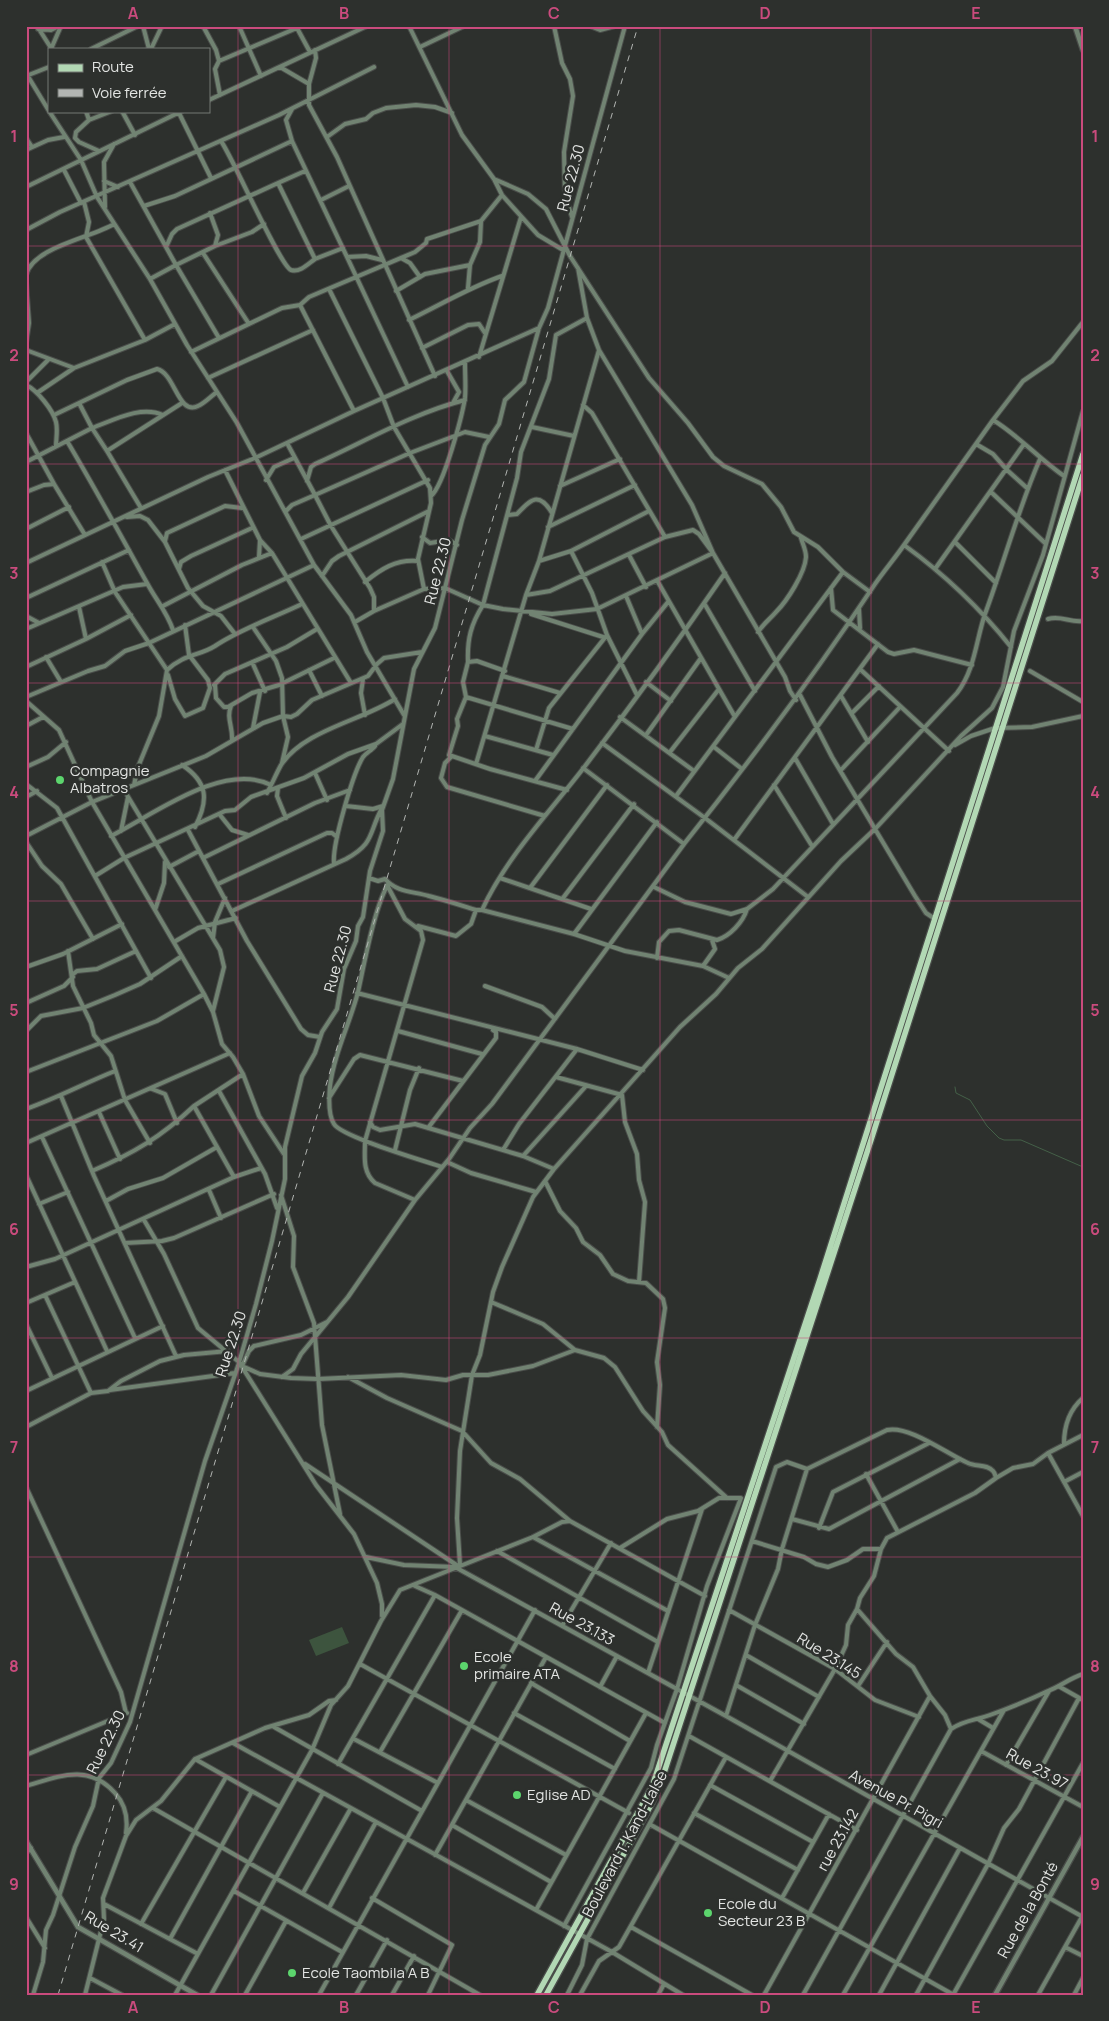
<svg xmlns="http://www.w3.org/2000/svg" width="1109" height="2021" viewBox="0 0 1109 2021" font-family="Manrope,sans-serif">
<style>
.green{fill:#3d543e}
.lines{fill:none;stroke-linecap:round;stroke-linejoin:round}
.stream{stroke:#446048;stroke-width:1}
.minor-casing{stroke:#4a4d4a;stroke-width:6}
.tertiary-casing{stroke:#4a4d4a;stroke-width:7}
.primary-casing{stroke:#4a4d4a;stroke-width:8}
.minor{stroke:#718372;stroke-width:4}
.tertiary{stroke:#718372;stroke-width:4.5}
.primary{stroke:#b2d8b4;stroke-width:5.5}
.rail{stroke:#b2b5b2;stroke-width:1;stroke-dasharray:6 6;stroke-linecap:butt}
.grid{fill:none;stroke:#ca4b7d;stroke-width:1;stroke-opacity:0.55}
.poi-dot{fill:#5cd56d;stroke:#2d302d;stroke-width:2}
.labels{text-anchor:middle;stroke-width:5;stroke-linejoin:round;paint-order:stroke}
.street-label{font-size:15px;fill:#e2e4e2;stroke:#2d302d}
.poi-label{font-size:15px;fill:#e2e4e2;stroke:#2d302d;text-anchor:start}
.neatline{fill:none;stroke:#ca4b7d;stroke-width:2}
.grid-label{font-size:16px;text-anchor:middle;font-weight:bold;fill:#ca4b7d}
</style>
<rect width="100%" height="100%" fill="#2d302d"/>
<path class="green" d="M342,1627l7,16 -33,13 -7,-16z"/>
<g class="lines">
<path class="stream" d="M955,1087l1,6 14,7 17,26 12,12 5,2h17l62,27"/>
<defs>
<path id="minor" d="M37,26l14,22
M143,26l6,23
M203,26l13,24 3,11 -4,8 5,26
M239,26l22,50
M300,26l-3,2 13,24
M409,26l53,109 32,44 8,16 36,40 25,15
M554,26l8,37 8,16 3,17 -9,56 1,43 7,22
M590,26l10,4 15,-4
M38,29l13,1 8,-4
M420,47l44,-21
M51,49l10,-23
M91,49l47,-23
M151,49l11,-23
M315,50l1,8 -7,26v21l28,52 98,219
M219,61l78,-33
M280,67l29,17
M26,73l23,38
M26,76l23,-9
M209,100l158,-74
M49,111l32,49 16,37 53,82 37,66 50,78 77,142 37,50 16,37 37,63
M86,111l3,9 -13,12 -1,6 4,4 20,9
M122,111l13,24
M178,111l33,67
M89,120l23,-9
M327,137l18,-13 21,-5 7,-6 13,-5 30,-3 19,2 17,6
M26,138l6,9
M221,141c13,19 59,125 70,129 9,3 18,-7 24,-11l-37,-76 27,-12
M292,141l-6,-21 6,-11
M26,150l22,-10 16,-3
M64,170l17,33
M494,179l34,15 18,15 24,47 79,122 39,45 25,34 11,9 38,18 19,23 13,25 24,15 25,25 27,20
M104,181l14,6
M130,182l46,83 -26,14
M26,187l156,-76
M321,200l28,-14
M84,202l5,20 -3,15 59,103
M144,206l31,-10 117,-55 55,116 19,-1 16,4
M105,207l-1,-45 10,-18
M210,213l8,22 -3,11 -39,19 43,73
M481,221l21,-26
M26,230l34,-18 219,-97 95,-48
M167,245l5,-11 5,-5 101,-46
M215,246l37,-14 12,-8
M203,253l46,71
M347,257l61,130
M401,258l9,5 10,14
M315,259l28,-11
M26,275c7,-28 65,-37 88,-51
M26,282l3,41 -3,20
M329,289l54,109 11,29 36,61 1,15 -13,56 6,30
M396,291l29,-17 45,-9 -2,23
M409,320c31,-15 61,-33 93,-44
M422,348l46,-23 11,-1 6,9
M26,350l48,18
M191,352l91,-44 18,-3
M479,357l42,-140
M447,371l12,21 -6,11
M208,378l105,-48
M26,382l22,-22
M26,385c11,5 27,25 30,37 2,8 0,17 0,24
M37,393l37,-25 71,-28 30,-16
M79,403l13,25c22,-8 49,-23 71,-13
M583,405l9,8 73,124
M354,411l-54,-106 9,-8 106,-45 11,-9 1,-4 54,-18 -1,21 -10,23
M54,415l73,-35 30,-11c18,4 21,47 41,37 7,-3 13,-10 19,-14
M993,420l30,-39 29,-20 31,-39
M532,427l42,9
M26,433l28,51
M67,441c28,47 54,95 80,142 9,17 20,29 26,47
M287,443l28,52 95,-42 55,-21 24,5
M976,444l17,10 14,16 20,18
M26,462l66,-34 15,23
M225,470l35,70 -1,17
M266,480l8,-13 20,-9
M307,481l4,-14 4,-3c49,-22 98,-51 150,-64
M560,486l60,-27
M26,492l18,-7 10,-1 31,51
M991,492l54,51
M431,496c13,-11 31,-80 34,-98 1,-11 0,-23 0,-35
M141,508l-34,-57 75,-48
M286,511l6,-6 23,-10 16,31 39,62 4,9v14
M508,515l9,-1c14,-15 22,-23 35,-1
M127,517l13,-1 8,4 17,22 23,46 15,18 18,10 14,18
M548,527l87,-42
M26,529l43,-22
M422,537l8,6 19,-3 8,5
M301,539l127,-59
M260,540l12,13
M165,541l2,-8 58,-27 17,2
M955,542l41,41
M904,545l89,-125c25,15 46,39 71,56
M571,551l21,42 15,42 30,60
M629,555l17,32
M539,561l32,-10 78,-40
M102,562l13,30 52,78 -8,46 -21,51 -4,18
M26,563l182,-86 47,-19 99,-47 185,-83
M179,569l2,-7 10,-6 61,-28
M935,569l89,-125
M322,576l10,-15 7,-5 90,-45
M365,582c16,-13 31,-23 53,-21
M658,582l77,135
M831,588l2,22 55,42 6,2 20,-4 58,15
M526,595l24,-4 115,-54 28,-7 6,4 14,19 72,124 5,14 6,9
M626,596l16,38
M26,598l103,-48
M704,603l51,88
M163,606l79,-41 30,-12 79,130
M79,607l7,32
M859,609l1,19
M531,614l72,23
M26,616l13,7
M1048,619c13,-4 22,4 35,2
M355,622l19,-11 50,-22 21,-1 38,17 20,4 49,5 45,-5 116,-56 -21,-48 -93,-155 -12,-32 -9,-50
M253,627l23,34 6,17 1,38 5,21 -6,26
M26,629l97,-42 24,-3
M758,632c6,-9 12,-13 18,-20 11,-11 29,-39 30,-55 0,-7 -3,-12 -5,-19
M46,657l15,25
M252,662l13,29
M468,662c-1,-23 3,-38 15,-57l34,-127 4,-26 28,-73 7,-44 31,-17
M26,667l60,-28 45,-24
M167,670c17,-16 32,-14 48,-24 23,-16 60,-29 87,-42
M309,670l13,26
M861,670l88,81
M505,671l-28,-10 -9,1 -5,20 3,15 -9,22 1,7 -9,29 41,14 77,21
M1030,671l53,31
M168,675l7,24 10,17 18,-8 7,-20 -2,-8 -19,-25 -4,-30
M503,676l57,17
M363,679l-2,14 4,22
M646,682l25,19
M214,685l11,-11 62,-27 30,-18
M215,685l1,13 8,9h4l24,-14 27,-8 55,-27
M800,695l32,62 83,139 11,17 9,6
M841,696l27,46
M26,697l62,-26 17,-5 20,-15 24,-8 165,-78
M466,697l107,32
M26,701l33,29 33,72 112,192 9,18 9,32 11,13 10,17 16,42 25,38
M231,706c-5,12 2,21 1,34
M853,712l26,-26
M620,717l74,54
M26,726l17,-9
M253,728l7,-36
M646,735l55,-77
M485,736l68,19
M602,743l103,75 103,79
M955,745l16,-9 24,-8 37,-1 51,-11
M714,747l28,22
M536,750l13,-42 58,-73
M670,752l49,-63
M451,757l-6,6 -4,15 6,9 98,29
M795,758l38,66
M476,764l50,-169 13,-34 60,-211
M182,765c26,17 27,35 13,62
M26,767l22,-10 18,-15
M583,768l101,76
M841,770l59,-63
M315,773l12,27
M535,781l107,-147 26,-32
M26,784l31,24 94,170
M774,785l38,61
M278,788l-1,8 9,22
M124,790l96,160 4,17 -11,44
M267,793c5,-9 9,-19 14,-28 23,-35 80,-44 114,-66
M676,796l167,-224
M26,797l11,-6
M346,806l27,3 10,-3
M220,815l12,15 16,5
M188,830l59,111 54,88 7,6 12,2
M121,831l7,-34
M26,836l66,-34 114,-46 57,-33 20,-7 8,1 6,-3 15,-14 56,-24 9,-12 7,-6 38,-6
M111,836c42,-21 112,-75 160,-51
M734,840l144,-196
M26,842l16,24 19,18 32,55
M203,858l112,-55 35,-13
M334,863c-2,-18 19,-90 29,-106 3,-4 9,-7 12,-11
M169,867l30,-16
M95,876l29,-18 101,-47 10,-1 16,-13 53,-19 44,-24 28,-10 27,-20
M369,878l9,3 7,-2c13,14 27,12 44,17 16,4 31,9 47,14h6l92,24 51,17 78,15 26,12
M500,878l91,31
M389,883c-14,21 -25,82 -31,109 -8,31 -24,62 -28,94 -1,11 -2,29 4,38 8,13 88,36 108,43
M218,884l109,-51h5l5,4
M387,885l18,34 16,12 2,9 -58,201c0,15 -3,31 10,42l40,17
M654,887l31,15 46,12 16,-5 26,-20 184,-196c18,-23 19,-53 28,-79 19,-51 33,-105 55,-155
M530,888l77,-103
M563,898l71,-94
M155,910l9,-27 1,-21
M482,910c24,-52 65,-95 100,-140 49,-64 97,-130 143,-197
M232,911l114,-52c29,-16 22,-25 36,-51
M418,926l38,10 15,-12 5,-14
M574,934l83,-112
M213,938l2,-16 10,-24
M174,942l24,-14 38,-10
M68,951l5,35 18,37 3,12 17,21 14,44 25,43
M657,958l2,-16 10,-11 10,-1 38,10c13,-4 26,-18 30,-31
M703,966l12,-17 -3,-9
M26,967l37,-13 59,-30
M72,975l5,-4 20,-2 39,-18
M485,986l57,21 13,12
M357,993l220,56 66,21
M26,1003l38,-17 9,-9
M26,1031l15,-15 42,-8 32,-13 25,-11 42,-28
M398,1031l84,23
M26,1072l131,-51 47,-27
M556,1077l66,18 3,27 12,32 2,26 6,22 -6,80
M152,1089l13,5 12,29
M219,1091l46,83 12,34
M61,1096l33,80 82,180
M329,1098l25,-39 6,-4 103,26
M194,1106l49,-32
M26,1109c31,-11 59,-26 89,-38
M99,1112l21,47
M370,1122l3,5 7,3 35,-6 108,32 31,13
M428,1128l68,-90v-6l-3,-2
M42,1137l93,201
M26,1143l204,-90
M395,1150l15,-60 9,-22
M503,1150l16,-26 58,-75
M523,1156l63,-70
M447,1162l24,11 65,19
M92,1171c42,-18 69,-34 102,-65l40,71 27,-9
M26,1175l81,176
M545,1181l15,30 16,17 7,14 17,13 13,19 15,7 18,2 17,16 2,9 -8,54 3,23 -3,42
M209,1190l12,28
M281,1195l13,41 -1,31 21,56 8,102 18,89
M106,1201l22,-12 35,-11 54,-31
M39,1204l29,-12
M144,1220l20,34 34,74 41,34 77,123 38,49 23,49 5,21v12
M125,1243l37,-2 12,-3 100,-44
M26,1267l29,-8 179,-82
M45,1295l46,98
M491,1302l52,22 32,26 29,8 11,9 28,44 19,21 6,13 59,53
M26,1303l49,-21
M327,1322l-26,13 -47,11 -5,5 -7,15 18,8 31,4 27,1 83,-4 45,5 17,-5h25l45,-9 42,-16
M26,1324l26,54
M282,1377l11,-8 8,-15 47,-57 67,-97 34,-41 21,-31 22,-24 192,-260c67,-84 131,-170 191,-260 9,-13 20,-26 29,-39 40,29 76,63 107,102
M348,1377l39,21 75,33 29,32 29,16 50,42 135,75
M110,1390l125,-17
M26,1391l137,-65
M26,1427l65,-34 17,-2 13,-10 39,-20 24,-6 44,-4
M1064,1444c0,-17 5,-34 19,-46
M1048,1453l35,63
M305,1464l153,102
M866,1474l32,58
M1064,1482l19,-10
M26,1487l95,205 5,21
M792,1519l37,10 131,-70
M819,1528l14,-36 96,-49
M533,1537l135,74
M752,1541l52,16 12,7 12,3 19,-7 16,-11h18l6,-11 88,-45 21,-15
M497,1551l161,91
M366,1557l38,8 51,2 271,149 357,201
M460,1565l-3,-47 3,-67 12,-76 8,-20 13,-63 9,-25 31,-70 21,-28 126,-142 36,-33 22,-26 24,-19 79,-88 35,-33 85,-92 31,-28 11,-21 11,-56 29,-76 40,-144
M415,1586l20,9 230,128
M857,1609l3,-11 14,-22 7,-27
M729,1610l106,59 40,31 44,17
M562,1626l49,-83
M746,1655l73,42
M360,1664l269,149
M648,1673l54,-164
M531,1683l99,58
M736,1685l68,39
M858,1686l29,-44
M600,1687l17,-31
M1060,1687l23,13
M514,1713l101,56
M726,1716l29,-91 23,-56 4,-20 25,-80
M978,1719l15,9
M274,1727l148,84
M689,1736l168,94
M354,1739l84,44
M233,1743l379,209 71,43
M981,1751l102,56
M380,1752l82,-142
M26,1755l101,-42
M195,1759l85,48
M338,1764l97,-169
M1006,1765l43,-74
M770,1781l65,-112 11,-24 2,-20 9,-16 39,45 17,13 17,29 15,19 6,14
M710,1785l103,57
M26,1786c34,-10 62,-23 89,7 10,11 13,26 11,40
M466,1800l100,55
M153,1808l327,187
M694,1813l104,57
M452,1825l99,57
M651,1825l303,170
M26,1853l5,-5
M435,1855l111,-198
M234,1891l108,61
M303,1893l48,-85
M372,1898l80,47 -24,50
M782,1898l47,-84
M104,1904l94,50
M329,1908l47,-86
M536,1910l110,-197
M26,1917l19,31
M141,1924l85,-147
M564,1926l87,-158 6,-23 20,-56 30,-103 34,-88h-22l-21,13 -31,8 -47,29
M631,1927l121,68
M170,1939l82,-148
M1065,1947l18,9
M90,1978l32,17
M33,1995l10,-33 3,-32 7,-15 22,-68 18,-41 6,-28 12,-15 19,-41 75,-261 33,-95 18,-62 16,-63 13,-62v-32l17,-71 13,-23 7,-21 15,-23 7,-40 12,-28 2,-15 5,-9 7,-46 13,-40 -1,-21 11,-31 21,-110 21,-41 27,-108 23,-75 14,-21 6,-24 19,-18 15,-54 9,-20 77,-282
M85,1995l19,-76 -1,-21 23,-62 10,-16 25,-19 34,-42 70,-31 44,-13 20,-14 7,-1
M175,1995l137,-245 19,-45 17,-19 33,-65 19,-31 133,-53 29,-15 8,-1
M211,1995l112,-202
M245,1995l41,-74
M319,1995l216,-385
M356,1995l31,-55
M392,1995l22,-39
M567,1995l15,-30 5,-26 87,-160 102,-312 11,-5 20,7 80,-39c22,-5 60,24 81,33 8,4 19,1 25,8 2,2 2,4 3,7l17,-10 20,-4 15,-11 35,-18
M580,1995l19,-34 20,-14 107,-190
M658,1995l6,-11
M764,1995l166,-299
M803,1995l148,-266c16,-10 23,-8 39,-14 20,-7 39,-15 58,-24 13,-5 22,-13 35,-17
M843,1995l161,-285
M879,1995l81,-147
M916,1995l72,-131 16,-36 15,-19 60,-111
M953,1995l130,-232
M1038,1995l45,-80
M1074,1995l9,-17"/>
<path id="tertiary" d="M1075,26l8,24
M26,1841l52,86 119,68
M995,1995l88,-158"/>
<path id="primary" d="M537,1995l115,-208 168,-508 263,-825
M546,1995l106,-192 10,-24 210,-642 211,-662"/>
</defs>
<use href="#minor" class="minor-casing"/>
<use href="#tertiary" class="tertiary-casing"/>
<use href="#primary" class="primary-casing"/>
<use href="#minor" class="minor"/>
<use href="#tertiary" class="tertiary"/>
<use href="#primary" class="primary"/>
<path class="rail" d="M58,1995l580,-1969"/>
</g>
<path class="grid" d="M238,26v1969M449,26v1969M660,26v1969M871,26v1969M26,246h1057M26,464h1057M26,683h1057M26,901h1057M26,1120h1057M26,1338h1057M26,1557h1057M26,1775h1057"/>
<g class="poi-dot">
<circle cx="60" cy="780" r="5"/>
<circle cx="464" cy="1666" r="5"/>
<circle cx="517" cy="1795" r="5"/>
<circle cx="708" cy="1913" r="5"/>
<circle cx="292" cy="1973" r="5"/>
</g>
<g class="labels">
<g class="street-label">
<text transform="translate(571 178) rotate(-75)" y="5">Rue 22.30</text>
<text transform="translate(438 571) rotate(-76)" y="5">Rue 22.30</text>
<text transform="translate(338 959) rotate(-75)" y="5">Rue 22.30</text>
<text transform="translate(231 1344) rotate(-72)" y="5">Rue 22.30</text>
<text transform="translate(582 1624) rotate(29)" y="5">Rue 23.133</text>
<text transform="translate(829 1656) rotate(32)" y="5">Rue 23.145</text>
<text transform="translate(106 1742) rotate(-64)" y="5">Rue 22.30</text>
<text transform="translate(1037 1769) rotate(29)" y="5">Rue 23.97</text>
<text transform="translate(896 1799) rotate(29)" y="5">Avenue Pr. Pigri</text>
<text transform="translate(838 1840) rotate(-61)" y="5">rue 23.142</text>
<text transform="translate(625 1844) rotate(-62)" y="5">Boulevard T. Kand-Lalse</text>
<text transform="translate(1028 1910) rotate(-61)" y="5">Rue de la Bonté</text>
<text transform="translate(114 1932) rotate(31)" y="5">Rue 23.41</text>
</g>
<g class="poi-label">
<text x="70" y="776">Compagnie<tspan x="70" dy="17">Albatros</tspan></text>
<text x="474" y="1662">Ecole<tspan x="474" dy="17">primaire ATA</tspan></text>
<text x="527" y="1800">Eglise AD</text>
<text x="718" y="1909">Ecole du<tspan x="718" dy="17">Secteur 23 B</tspan></text>
<text x="302" y="1978">Ecole Taombila A B</text>
</g>
</g>
<rect width="1109" height="2021" fill="none" stroke="#2d302d" stroke-width="55"/>
<rect x="48" y="48" width="162" height="65" fill="#2d302d" stroke="#757875"/>
<rect x="58" y="64" width="25" height="8" fill="#b2d8b4" stroke="#757875"/>
<text x="92" y="72" font-size="15" fill="#e2e4e2">Route</text>
<rect x="58" y="89" width="25" height="8" fill="#b2b5b2" stroke="#757875"/>
<text x="92" y="98" font-size="15" fill="#e2e4e2">Voie ferrée</text>
<rect x="28" y="28" width="1054" height="1966" class="neatline"/>
<g class="grid-label">
<text x="133" y="19">A</text>
<text x="344" y="19">B</text>
<text x="554" y="19">C</text>
<text x="765" y="19">D</text>
<text x="976" y="19">E</text>
<text x="14" y="142">1</text>
<text x="1095" y="142">1</text>
<text x="14" y="361">2</text>
<text x="1095" y="361">2</text>
<text x="14" y="579">3</text>
<text x="1095" y="579">3</text>
<text x="14" y="798">4</text>
<text x="1095" y="798">4</text>
<text x="14" y="1016">5</text>
<text x="1095" y="1016">5</text>
<text x="14" y="1235">6</text>
<text x="1095" y="1235">6</text>
<text x="14" y="1453">7</text>
<text x="1095" y="1453">7</text>
<text x="14" y="1672">8</text>
<text x="1095" y="1672">8</text>
<text x="14" y="1890">9</text>
<text x="1095" y="1890">9</text>
<text x="133" y="2013">A</text>
<text x="344" y="2013">B</text>
<text x="554" y="2013">C</text>
<text x="765" y="2013">D</text>
<text x="976" y="2013">E</text>
</g>
</svg>
